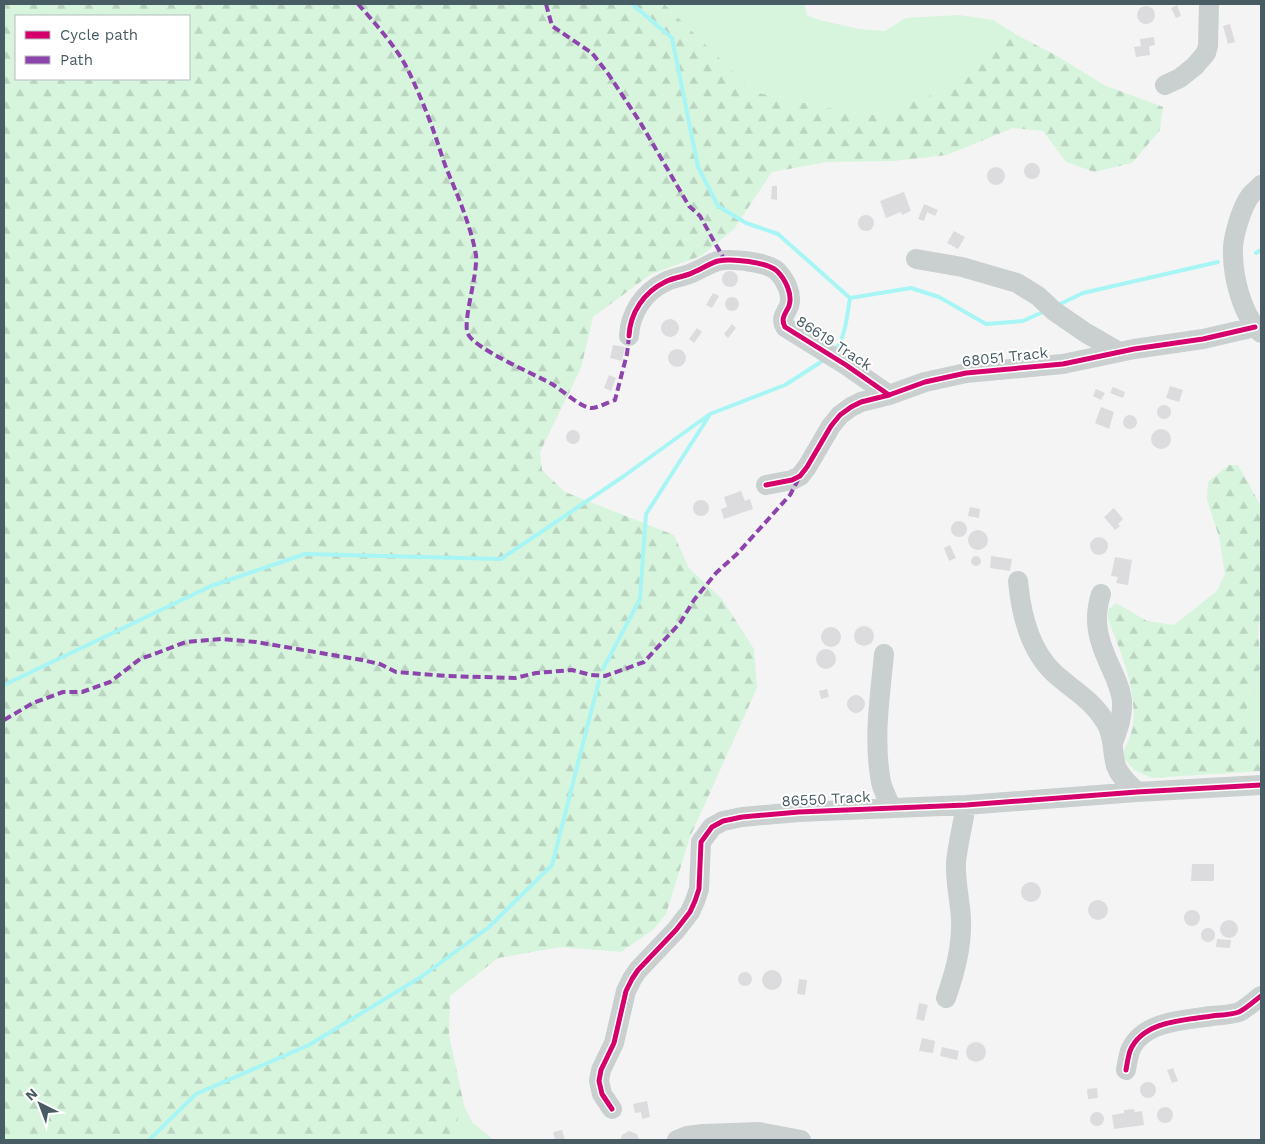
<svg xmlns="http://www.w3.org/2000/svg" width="1265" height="1144" viewBox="0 0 1265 1144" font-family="'Work Sans',sans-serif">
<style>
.green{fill:#d7f5dc}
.forest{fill:url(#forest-firs);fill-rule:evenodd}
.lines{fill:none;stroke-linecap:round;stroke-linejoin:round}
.stream{stroke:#a8f5f5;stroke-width:4}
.building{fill:#dcdcde}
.minor{stroke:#cacfd0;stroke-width:20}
.quiet{stroke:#8e44ad;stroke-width:4;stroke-dasharray:8 4;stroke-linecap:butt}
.cycleway-casing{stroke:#fff;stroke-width:8}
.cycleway{stroke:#d6006c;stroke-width:5}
.labels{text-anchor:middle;stroke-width:4;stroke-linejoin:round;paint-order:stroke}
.street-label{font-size:15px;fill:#485c63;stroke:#fff}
</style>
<defs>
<pattern id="forest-firs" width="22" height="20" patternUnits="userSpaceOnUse" patternTransform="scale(1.25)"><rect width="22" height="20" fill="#d7f5dc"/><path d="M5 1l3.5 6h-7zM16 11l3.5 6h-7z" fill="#bad4c0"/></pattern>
</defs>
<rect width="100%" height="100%" fill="#f4f4f4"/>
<path class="green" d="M664,4h140l3,11 12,5 40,9 26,2 21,-13 53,-3 34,5 24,15 -33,18 -52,42 -60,20 -34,-5 -84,-18z
M1261,667v63l-8,-4 -5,-8 -1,-11 3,-23z
M464,1105l8,17 22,18h-37c0,-11 -1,-25 7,-35z"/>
<path class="forest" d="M4,4h660l90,88 84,18 34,5 60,-20 52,-42 33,-18 42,22 45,28 59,22 -3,23 -28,33 -38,9 -28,-10 -23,-31 -30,-3 -66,27 -53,6 -67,1 -55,10 -38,57 -33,27 -50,18 -58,43 -12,51 -41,84 2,18 23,22 109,43 15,33 33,31 32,50 3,39 -67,149 -24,77 -12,15 -33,23 -60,-5 -63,11 -48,38 -1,39 15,70c-8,10 -7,24 -7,35h-453zM16,16h173v63h-173z
M1229,465h9l23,41v102l-3,24 3,35 -11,17 -3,23 1,11 5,8 8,4v41l-109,7 -18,-8 -12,-14c3,-9 8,-18 10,-26 7,-38 -11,-76 -24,-111v-9l8,-7 31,18 27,4 43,-34 8,-17 -6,-37 -12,-37 1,-18z"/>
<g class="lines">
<path class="stream" d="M632,4l40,34 26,129 20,39 28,17 32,11 72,64
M1256,253l5,-3
M1056,306l27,-13 135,-31
M836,349c10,-14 11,-34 14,-51l61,-10 28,9 47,27 37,-3 22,-10
M603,669l37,-70 6,-85 63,-98
M4,685l207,-99 94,-32 196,5 123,-83 86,-62 75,-29 36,-23
M149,1140l47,-46 113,-49 112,-68 68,-50 63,-62 47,-184"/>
</g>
<path class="building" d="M1177,5l4,11 -5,2 -5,-10z
M1137 15a9 9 0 1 1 18 0a9 9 0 1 1-18 0Z
M1230,24l5,18 -7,2 -5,-18z
M1154,37l1,8 -6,1 1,9 -14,2 -2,-10 7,-1 -1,-7z
M1024 171a8 8 0 1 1 16 0a8 8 0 1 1-16 0Z
M987 176a9 9 0 1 1 18 0a9 9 0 1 1-18 0Z
M772,186h5v14l-6,-1z
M904,192l7,19 -9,4 -1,-3 -15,6 -6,-17z
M924,204l14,6 -3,6 -8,-4 -3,9 -6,-2z
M858 223a8 8 0 1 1 16 0a8 8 0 1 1-16 0Z
M954,231l11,6 -7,12 -11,-6z
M722 279a8 8 0 1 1 16 0a8 8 0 1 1-16 0Z
M713,293l6,3 -7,12 -6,-3z
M725 304a7 7 0 1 1 14 0a7 7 0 1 1-14 0Z
M661 328a9 9 0 1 1 18 0a9 9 0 1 1-18 0Z
M732,324l4,4 -8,10 -4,-4z
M697,328l5,4 -8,11 -5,-4z
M613,345l12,2 -3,14 -12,-3z
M668 358a9 9 0 1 1 18 0a9 9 0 1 1-18 0Z
M609,375l7,3 -5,13 -7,-3z
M1170,386l13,4 -4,12 -13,-4z
M1113,387l12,5 -2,6 -13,-5z
M1096,389l9,4 -4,7 -8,-4z
M1157 412a7 7 0 1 1 14 0a7 7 0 1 1-14 0Z
M1101,407l13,5 -5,17 -14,-6z
M1123 422a7 7 0 1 1 14 0a7 7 0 1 1-14 0Z
M1151 439a10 10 0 1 1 20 0a10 10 0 1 1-20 0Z
M566 437a7 7 0 1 1 14 0a7 7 0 1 1-14 0Z
M741,491l4,10 5,-2 3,10 -29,10 -3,-10 6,-2 -3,-10z
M693 508a8 8 0 1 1 16 0a8 8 0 1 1-16 0Z
M970,507l10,2 -1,9 -11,-2z
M1114,508l9,11 -5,5 2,2 -5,4 -11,-13z
M951 529a8 8 0 1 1 16 0a8 8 0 1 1-16 0Z
M968 540a10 10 0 1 1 20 0a10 10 0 1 1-20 0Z
M1090 546a9 9 0 1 1 18 0a9 9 0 1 1-18 0Z
M950,545l6,13 -7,3 -5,-13z
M971 561a5 5 0 1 1 10 0a5 5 0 1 1-10 0Z
M991,556l21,3 -2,12 -20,-3z
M1115,557l17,3 -4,25 -12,-2 2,-6 -7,-1z
M854 636a10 10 0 1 1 20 0a10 10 0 1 1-20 0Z
M821 637a10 10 0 1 1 20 0a10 10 0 1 1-20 0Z
M816 659a10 10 0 1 1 20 0a10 10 0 1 1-20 0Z
M827,689l2,8 -8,2 -2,-8z
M847 704a9 9 0 1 1 18 0a9 9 0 1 1-18 0Z
M1192,864h22v17h-23z
M1021 892a10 10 0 1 1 20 0a10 10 0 1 1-20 0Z
M1088 910a10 10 0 1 1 20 0a10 10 0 1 1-20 0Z
M1184 918a8 8 0 1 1 16 0a8 8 0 1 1-16 0Z
M1220 929a9 9 0 1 1 18 0a9 9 0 1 1-18 0Z
M1201 935a7 7 0 1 1 14 0a7 7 0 1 1-14 0Z
M1217,939l14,1 -1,8 -14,-1z
M762 980a10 10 0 1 1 20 0a10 10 0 1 1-20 0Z
M738 979a7 7 0 1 1 14 0a7 7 0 1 1-14 0Z
M799,979l8,1 -2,15 -8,-1z
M919,1003l9,2 -4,16 -8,-2z
M922,1038l13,3 -2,12 -14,-2z
M966 1052a10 10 0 1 1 20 0a10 10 0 1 1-20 0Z
M942,1047l17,4 -2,9 -17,-4z
M1173,1068l5,13 -6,2 -5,-13z
M1140 1090a8 8 0 1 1 16 0a8 8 0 1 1-16 0Z
M1097,1088l1,10 -10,1 -1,-10z
M647,1101l3,16 -8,2 -1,-7 -6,1 -2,-9z
M1157 1115a8 8 0 1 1 16 0a8 8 0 1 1-16 0Z
M1134,1109l1,3 7,-1 2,14 -30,4 -2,-14 12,-2v-3z
M1090 1119a7 7 0 1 1 14 0a7 7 0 1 1-14 0Z
M562,1130l3,10h-10l-2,-8z
M629,1131l8,3 2,6h-19l2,-5z"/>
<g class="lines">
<path class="minor" d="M1165,85l15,-7 15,-12 11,-13 2,-7 1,-42
M1261,185c-3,4 -8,7 -11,11 -8,11 -16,37 -17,51 -1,27 8,67 28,86
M916,259l46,8 55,16 21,13 16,15 32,22 33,19
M629,336c1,-23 15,-44 36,-54 9,-5 20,-5 29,-10 8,-3 16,-9 24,-11 13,-3 49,1 59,10 8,8 16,23 12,35 -3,7 -9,12 -4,21l61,38 43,30
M766,485l26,-5 8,-4 7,-9 24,-41 9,-11 11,-8 10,-5 28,-7 36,-13 41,-9 97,-9 71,-15 69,-10 52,-12
M1018,581c3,32 11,68 35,91 19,18 41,28 54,53 7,13 5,27 9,41 4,11 13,18 21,26
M1101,594c-9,28 -2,48 10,74 5,11 10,22 11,33 1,15 -4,28 -9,42
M884,654c-4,43 -11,85 -3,128 2,9 7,17 10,25
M946,998c9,-26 16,-51 15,-79 -1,-19 -6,-38 -5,-57 2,-19 7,-38 10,-57
M1126,1070c1,-6 2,-13 4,-19 12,-30 55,-31 82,-35 9,-1 19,-1 27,-4 8,-4 15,-11 22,-16
M612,1109l-10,-15 -3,-13 2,-11 13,-27 12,-52 6,-12 6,-9 38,-40 14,-18 5,-11 4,-12 2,-47 11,-15 11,-6 19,-4 57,-5 167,-7 171,-13 124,-7
M677,1140l10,-4 16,-2 56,-2 42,8"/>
<path class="quiet" d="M358,4c17,19 39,44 50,66 11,23 21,47 29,71 3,9 6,19 10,29 11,26 24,57 29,85 2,20 -14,67 -8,79 7,15 66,40 84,50 10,6 27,22 38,24 6,1 18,-6 25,-8l12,-46 2,-18
M546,4l6,22 40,27 17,22 31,47 49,84 11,10 25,45
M4,720l29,-17 30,-11h19l28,-10 30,-23 17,-6 29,-11 35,-3 35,3 106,18 18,4 16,8 51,4 68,2 21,-5 36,-3 19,5 14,1 39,-14 36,-39 14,-23 22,-27 21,-19 53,-59 9,-17"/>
<defs>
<path id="cycleway" d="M629,336c1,-23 15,-44 36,-54 9,-5 20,-5 29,-10 8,-3 16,-9 24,-11 13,-3 49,1 59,10 8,8 16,23 12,35 -3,7 -9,12 -4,21l61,38 43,30
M766,485l26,-5 8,-4 7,-9 24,-41 9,-11 11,-8 10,-5 28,-7 36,-13 41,-9 97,-9 71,-15 69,-10 52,-12
M1126,1070c1,-6 2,-13 4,-19 12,-30 55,-31 82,-35 9,-1 19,-1 27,-4 8,-4 15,-11 22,-16
M612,1109l-10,-15 -3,-13 2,-11 13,-27 12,-52 6,-12 6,-9 38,-40 14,-18 5,-11 4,-12 2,-47 11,-15 11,-6 19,-4 57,-5 167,-7 171,-13 124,-7"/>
</defs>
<use href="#cycleway" class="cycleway-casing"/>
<use href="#cycleway" class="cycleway"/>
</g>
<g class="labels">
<g class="street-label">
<text transform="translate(834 343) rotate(33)" y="5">86619 Track</text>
<text transform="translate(1005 357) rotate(-6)" y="5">68051 Track</text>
<text transform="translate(826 799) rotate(-3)" y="5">86550 Track</text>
</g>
</g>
<rect width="1265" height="1144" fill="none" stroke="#485c63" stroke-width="10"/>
<rect x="15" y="15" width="175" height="65" fill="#ffffff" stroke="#b6bec1"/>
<rect x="25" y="31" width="25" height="8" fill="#d6006c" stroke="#b6bec1"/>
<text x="60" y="40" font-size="15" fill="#485c63">Cycle path</text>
<rect x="25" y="56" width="25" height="8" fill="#8e44ad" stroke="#b6bec1"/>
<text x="60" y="65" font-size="15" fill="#485c63">Path</text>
<g transform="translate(40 1104) rotate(318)" stroke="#ffffff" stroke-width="4" paint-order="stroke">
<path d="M0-4L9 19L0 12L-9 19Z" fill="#485c63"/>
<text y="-8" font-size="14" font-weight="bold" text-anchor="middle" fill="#485c63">N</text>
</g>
</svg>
